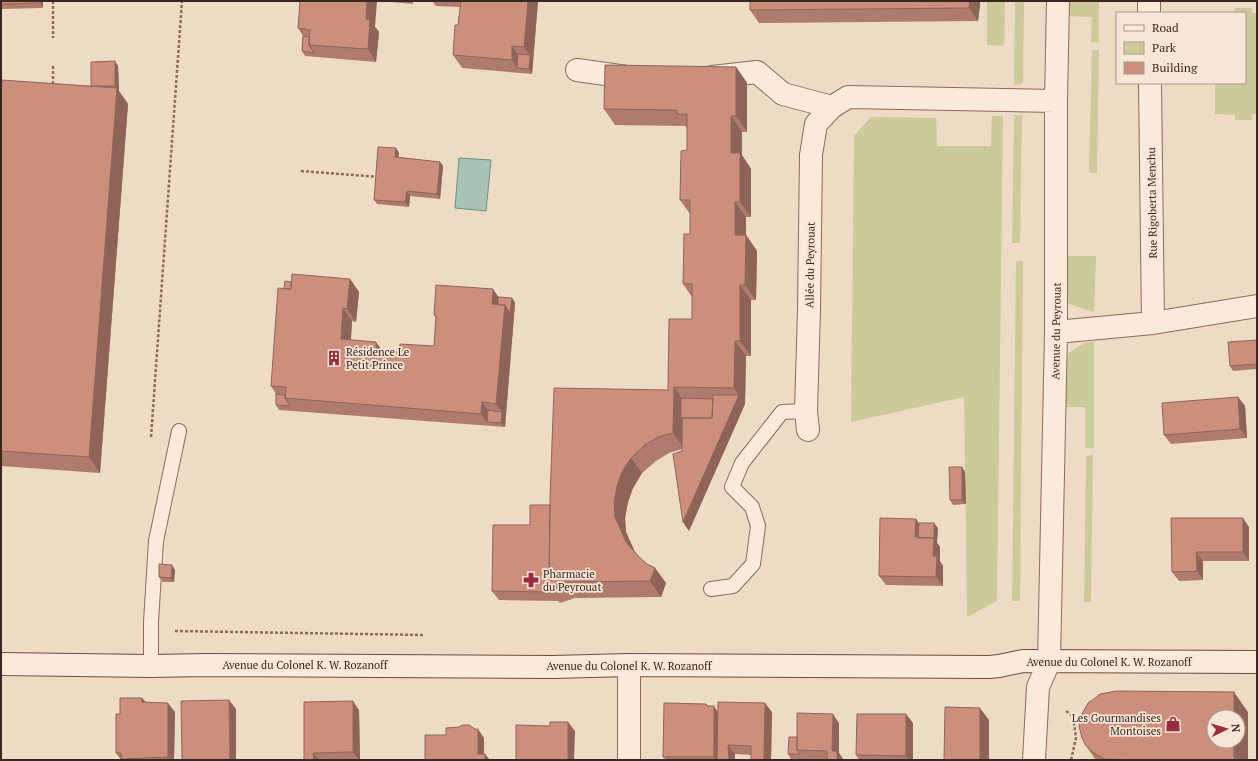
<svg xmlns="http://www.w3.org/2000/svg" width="1258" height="761" viewBox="0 0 1258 761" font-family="'PT Serif',serif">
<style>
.green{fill:#ccc99a}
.water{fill:#a8c2b5;stroke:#6e9081}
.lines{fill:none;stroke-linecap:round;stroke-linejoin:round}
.lane-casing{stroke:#896c5c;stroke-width:16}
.street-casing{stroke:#896c5c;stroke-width:24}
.secondary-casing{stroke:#6b4d3f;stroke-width:24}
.path{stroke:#896c5c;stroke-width:2.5;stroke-dasharray:3 2;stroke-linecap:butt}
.lane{stroke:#f9eada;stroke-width:14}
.street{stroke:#f9eada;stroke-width:22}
.secondary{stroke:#f9eada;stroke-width:22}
.wall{fill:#af7b6c}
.shaded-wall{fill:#8f6458}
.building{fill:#cc8f7d;stroke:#8f6458}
.labels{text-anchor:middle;stroke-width:3.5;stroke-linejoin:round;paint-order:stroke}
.street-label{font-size:11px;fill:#3a2720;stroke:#f5e6d6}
.poi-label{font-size:11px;fill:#3a2720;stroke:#f5e6d6;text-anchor:start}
</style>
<rect width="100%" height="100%" fill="#eedbc6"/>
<path class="green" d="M987,1h18l-1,45 -17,-1z
M1015,1h9l-1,82 -9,2z
M1066,1h33v42l-8,-1 1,-25 -26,-1z
M1235,8h17v5h5v101h-5v6h-17v-5l-20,-1v-31h30v-70h-30l20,-1z
M1092,50h7l-2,123 -8,-1z
M1014,115l8,1 -2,127h-8z
M992,116h11l-6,485 -30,16 -3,-220 -113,25 3,-286 17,-19 65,1 1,28h54z
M1065,256h31l-2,56 -25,-8 -5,-15z
M1016,261h7l-3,340h-8z
M1094,342v106h-9v-41h-21v-38l5,-16 15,-10z
M1093,455l-2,147h-7l2,-146z"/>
<path class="water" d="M459,158l32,2 -5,51 -31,-3z"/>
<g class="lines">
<defs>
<path id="lane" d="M711,589l22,-3 20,-22 5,-38 -6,-19 -20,-20 10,-24 40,-51 24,-1
M151,666v-44l5,-81 23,-110"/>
<path id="street" d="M1149,1v12
M577,70l57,8
M712,77l45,-5 26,22 49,13
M1150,83l3,240
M1056,332l97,-9 104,-17
M808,430l-2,-19 3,-101 2,-155 5,-31 16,-17 16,-10 208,4
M629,760v-95
M1034,760l4,-73 11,-25 7,-330v-231l2,-100"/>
<path id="secondary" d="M1,664l150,2 55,-1 347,2 76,-2 360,2 10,-1 24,-5 234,1"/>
</defs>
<use href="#lane" class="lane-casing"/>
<use href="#street" class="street-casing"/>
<use href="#secondary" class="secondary-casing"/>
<path class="path" d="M53,1v37
M53,66v20
M301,171l78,6
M151,437l31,-436
M175,631l249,4
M1066,711l7,5 3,22 -5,22"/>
<use href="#lane" class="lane"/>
<use href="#street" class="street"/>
<use href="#secondary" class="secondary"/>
</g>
<path class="wall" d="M1,1h42v7l-42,1z
M381,1h32v3z
M432,1h106l-6,73 -70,-6 -9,-13 5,-30 2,-18 -24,-1z
M750,1h230v4l-2,16 -219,2 -9,-13z
M375,27l4,5 -3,30 -71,-6 -3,-5 1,-15 -5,-8z
M115,61l3,5 1,25 9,13 -28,369 -99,-7v-386l91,6z
M736,67l11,16v49h-5v23l9,14v48h-5v18l11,16 -1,49h-5v56h-5l-1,48 -56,127 -6,-9 -1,-73 -13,4 -13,8 -14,12 -9,15 -5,14 -3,16 1,14 9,20 4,5 8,7 8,4 11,15 -5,14 -86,1 -15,5 -2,-2 -59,-1 -7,-9 38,-66 138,-135 24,-71v-22l-9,-13 7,-50v-20l-10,-14 7,-50v-22l-2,-2 -70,-1 -11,-16z
M396,148l3,5 -1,4 42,5 3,4 -3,33 -30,-3 -1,11 -32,-3 -3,-4z
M350,279l9,13 -3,30 -4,-1 -1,19 32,11 16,1 35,-6 2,-28 -2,-3 64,-18 14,1 3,5 -10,124 -226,-17 -3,-5v-11l-5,-8 20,-104z
M1257,340v29l-24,2 -3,-5z
M1238,397l7,9 2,32 -76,6 -7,-9z
M962,467l3,5 1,32 -13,1 -3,-5z
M1171,518l78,9v34h-46v19l-24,1 -7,-9z
M916,519l3,4 19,5 -1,15 3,4v14l3,5v20l-57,-1 -7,-9z
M175,570l-1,12h-11l-4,-5z
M142,698l4,4 29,10 -1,48h-53l-5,-7 4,-39z
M706,704l2,2 10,7 54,-1 -1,48h-20v-5l-16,-1v6h-69l-3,-3z
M359,710l1,50h-56z
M1248,712v48h-152l-10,-14z
M839,723v30l-12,7 -36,-1 -3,-5 9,-17z
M913,723v37h-54l-3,-5z"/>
<path class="shaded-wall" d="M40,1h3v7l-3,-5z
M367,1h10l-2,26 4,5 -3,30 -8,-13 -2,-30z
M528,1h10l-6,73 -3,-5 1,-14 -6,-8z
M970,1h10v4l-2,16 -9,-13z
M512,46l9,13 -4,9 -5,-8z
M115,61l3,5 1,25 9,13 -28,369 -11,-16 28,-368 -2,-3z
M736,67l11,16v49l-11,-16z
M731,116l11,16v23l9,14v48l-11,-15 -9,-49z
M396,148l3,5 -1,8 -3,-4z
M440,162l3,4 -3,33 -3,-5z
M407,191l3,5 -1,11 -4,-5z
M735,202l11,15v18l11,16 -1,49 -11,-15 -10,-50z
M350,279l9,13 -3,30 -9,-13z
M740,285l11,15v56l-11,-15z
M493,289l9,13 -1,10 -9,-8z
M512,298l3,5 -10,124 -4,-4 1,-11 -6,-8 9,-99z
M343,308l9,13 -2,30 -9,-12z
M735,341l11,15 -1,48 -11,-16z
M376,342l9,12 -9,-3z
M674,387l11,16 -4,41 -8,-11z
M739,395l6,9 -56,127 -6,-9z
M1238,397l7,9 2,32 -7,-9z
M482,402l9,13 -4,7 -6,-8z
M631,458l11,15 -9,15 -5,14 -3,16 1,14 11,25 -11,-15 -11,-25 -1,-15 3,-16 5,-14z
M962,467l3,5 1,32 -4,-4z
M1243,518l6,9v34l-6,-9z
M916,519l6,9 -1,14 -6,-5z
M934,523l4,5 -1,15 3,4v14l3,5v20l-7,-9 -3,-21z
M1196,552l7,9v19l-6,-9z
M172,565l3,5 -1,12 -3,-4z
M655,568l11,15 -5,14 -11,-16z
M1234,692l14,20v48h-14v-19h4v-24h-4z
M142,698l7,9 -7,-5z
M229,700l7,9v51h-6z
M353,701l6,9 1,50h-1l-6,-8z
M168,703l7,9 -1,48h-4l-2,-3z
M765,703l7,9 -1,48h-7z
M714,706l6,9v45h-4l-2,-3z
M980,708l9,12v40h-9z
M833,714l6,9v30l5,7h-7l-5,-9z
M906,714l7,9v37h-4l-3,-4z
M568,722l7,9 -1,29h-6z
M478,729l6,9v22l-6,-6z
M728,745l7,9v6h-6z
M313,753l6,7h-5z
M485,754l5,6h-5z"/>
<path class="building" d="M1,1h39v2l-39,1z
M300,1h67l-1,18 4,1 -2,29 -59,-4 1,-15 -12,-2z
M461,1h67l-4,46 -12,-1v14l-59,-5 2,-30h3z
M750,1h220l-1,7 -219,2z
M303,36l6,1v8l5,8 -12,-2z
M518,54l12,1 -1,14 -12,-1z
M115,61v25h-24v-24z
M605,65l131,2v49h-5v37h9v49h-5v33h11l-1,50h-5v56h-5l-1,47 -60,-1 -1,46 -15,4 -13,8 -14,13 -9,14 -5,14 -3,16 1,15 11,25 13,15 8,7 8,4 -5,13 -86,1 -15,5 1,-88 4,-111 114,2 1,-71h23v-35h-9l1,-50h6v-34h-10l1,-49 6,-1v-36h-10v-4l-73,-1z
M1,80l116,8 -28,369 -88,-6z
M378,147l18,1 -1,9 45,5 -3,32 -30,-3 -2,11 -31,-2z
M292,274l58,5 -3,30 -4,-1 -2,31 35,3v9l23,1 1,-8 34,2 2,-30 -2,-1 2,-30 57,4 -1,15 13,1 -9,99 -14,-2 -1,12 -196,-16 1,-11 -15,-1 7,-98 13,1z
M285,281l6,1v7h-7z
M498,297l14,1 -2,16 -5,-9h-7z
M1257,340v24l-27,2 -2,-24z
M276,394l9,1v3l5,8 -14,-1z
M713,395h26l-56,127 -10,-68 9,-3v-33h30z
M1238,397l2,32 -76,6 -2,-32z
M681,398l32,1 -1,19h-30v26h-1z
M488,410l14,2 -1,11 -14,-1z
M949,467h13v33h-12z
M530,505h20l-1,82 3,5 -60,-1 1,-66h37z
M880,518l36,1 -1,18 19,1 -1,18h4l-1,21 -57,-1z
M1171,518h72v34h-47l1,19 -25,1z
M919,523h15v15h-16z
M159,564l13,1 -1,13 -12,-1z
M1116,691l118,1v25h-20v24h20v19h-89l-40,-1 -11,-6 -8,-7 -4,-8 -3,-12 2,-10 7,-13 6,-4 6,-5z
M120,698h22v4l26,1v54l-47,2v-6h-5v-39h4z
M229,700l1,60h-48l-1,-59z
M353,701v51l-40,1 1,7h-10v-58z
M718,702l47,1 -1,57h-13v-14l-23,-1 1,15h-12z
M664,703l42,1 1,2h7v51h-51z
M945,707l35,1v52h-36z
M797,713l36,1 -1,37h5v9h-10v-9l-30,-1z
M857,714h49v42l-50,-1z
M550,722h18v38h-52v-35l34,1z
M462,725h7l6,4h3v25h7v6h-60v-25h21v-7l13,-1z
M789,737h8v13l3,4h-12z"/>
<defs>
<symbol id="building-bare" viewBox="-9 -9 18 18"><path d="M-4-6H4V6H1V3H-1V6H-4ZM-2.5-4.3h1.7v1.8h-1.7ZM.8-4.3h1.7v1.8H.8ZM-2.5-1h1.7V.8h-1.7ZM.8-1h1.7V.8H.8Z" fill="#982c41" stroke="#f5e6d6" stroke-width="2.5" paint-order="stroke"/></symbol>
<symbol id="pharmacy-bare" viewBox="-9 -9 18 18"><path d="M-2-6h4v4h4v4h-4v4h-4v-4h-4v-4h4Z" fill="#982c41" stroke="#f5e6d6" stroke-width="2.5" paint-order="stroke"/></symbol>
<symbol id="shop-bare" viewBox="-9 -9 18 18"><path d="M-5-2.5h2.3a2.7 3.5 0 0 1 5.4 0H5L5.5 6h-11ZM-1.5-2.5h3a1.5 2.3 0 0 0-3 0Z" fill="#982c41" stroke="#f5e6d6" stroke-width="2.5" paint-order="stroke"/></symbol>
</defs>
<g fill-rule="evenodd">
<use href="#building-bare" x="323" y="347" width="22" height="22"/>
<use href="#pharmacy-bare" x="520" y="569" width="22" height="22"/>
<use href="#shop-bare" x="1162" y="713" width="22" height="22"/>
</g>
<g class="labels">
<g class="street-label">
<text transform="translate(1152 203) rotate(-91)" y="4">Rue Rigoberta Menchu</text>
<text transform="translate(810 265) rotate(-89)" y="4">Allée du Peyrouat</text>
<text transform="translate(1056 331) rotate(-89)" y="4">Avenue du Peyrouat</text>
<text x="1109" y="666">Avenue du Colonel K. W. Rozanoff</text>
<text x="305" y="669">Avenue du Colonel K. W. Rozanoff</text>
<text x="629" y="670">Avenue du Colonel K. W. Rozanoff</text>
</g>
<g class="poi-label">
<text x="346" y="356">Résidence Le<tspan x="346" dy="13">Petit Prince</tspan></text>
<text x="543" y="578">Pharmacie<tspan x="543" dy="13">du Peyrouat</tspan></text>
<text x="1161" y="722" text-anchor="end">Les Gourmandises<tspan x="1161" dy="13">Montoises</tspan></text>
</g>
</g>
<rect width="1258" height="761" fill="none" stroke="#3a2720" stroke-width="4"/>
<rect x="1116" y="12" width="130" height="72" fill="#f5e6d6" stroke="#aa9a8d"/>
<rect x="1124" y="25" width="20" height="6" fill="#f9eada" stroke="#aa9a8d"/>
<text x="1152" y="32" font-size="12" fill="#3a2720">Road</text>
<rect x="1124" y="42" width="20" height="12" fill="#ccc99a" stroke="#aa9a8d"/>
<text x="1152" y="52" font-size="12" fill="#3a2720">Park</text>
<rect x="1124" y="62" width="20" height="12" fill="#cc8f7d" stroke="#aa9a8d"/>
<text x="1152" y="72" font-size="12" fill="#3a2720">Building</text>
<g transform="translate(1226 729) rotate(85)"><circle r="19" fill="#f5e6d6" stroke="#aa9a8d"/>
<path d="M0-3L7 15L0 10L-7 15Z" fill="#982c41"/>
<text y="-6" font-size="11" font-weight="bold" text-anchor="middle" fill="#3a2720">N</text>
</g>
</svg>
